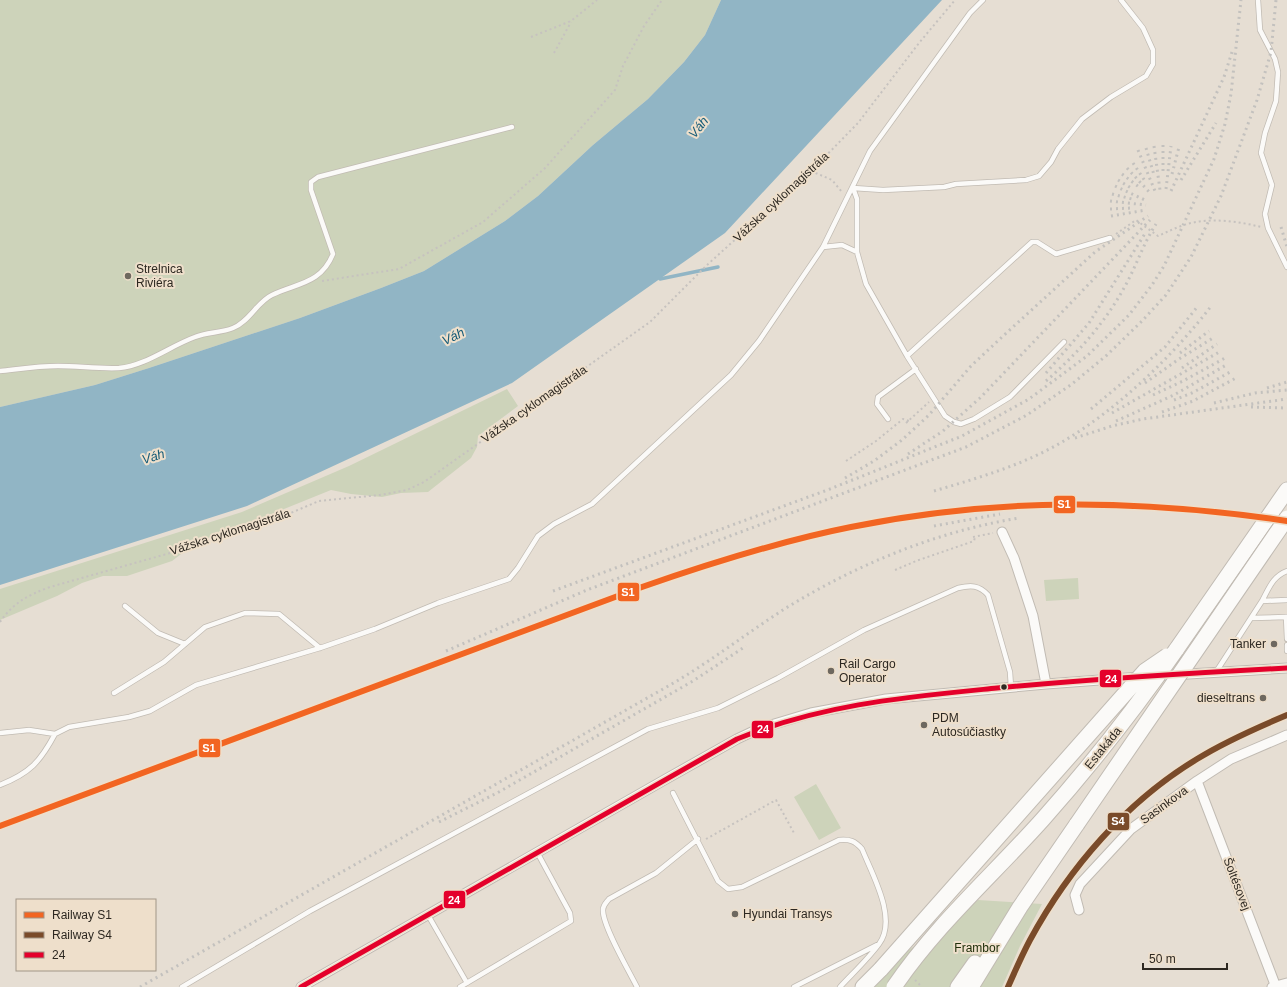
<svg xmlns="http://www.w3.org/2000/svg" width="1287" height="987" viewBox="0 0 1287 987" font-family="Arial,sans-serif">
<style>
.green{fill:#cdd3ba}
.water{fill:#91b5c5}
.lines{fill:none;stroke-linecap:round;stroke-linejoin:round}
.stream{stroke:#91b5c5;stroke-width:3.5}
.service-casing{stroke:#c1bbb3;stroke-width:6}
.minor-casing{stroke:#c1bbb3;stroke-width:11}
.primary-casing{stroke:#c1bbb3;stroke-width:17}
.path{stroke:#c6c2bf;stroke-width:2;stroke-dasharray:2 3;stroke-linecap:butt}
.service{stroke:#fbfaf8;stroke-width:4.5}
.minor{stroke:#fbfaf8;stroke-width:9}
.primary{stroke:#fbfaf8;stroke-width:15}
.rail{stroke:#c3c1be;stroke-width:3;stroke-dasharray:2 4;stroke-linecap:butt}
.primary-bridge-casing{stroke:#c1bbb3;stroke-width:17;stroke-linecap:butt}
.primary-bridge{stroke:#fbfaf8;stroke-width:15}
.bus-1-casing{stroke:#eedfcb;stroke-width:8}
.bus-1{stroke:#e4002b;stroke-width:5}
.rail-1-casing{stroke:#eedfcb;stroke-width:9}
.rail-2-casing{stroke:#eedfcb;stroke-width:9}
.rail-1{stroke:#f26522;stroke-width:6}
.rail-2{stroke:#7a4b2a;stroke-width:6}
.poi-dot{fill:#6e685f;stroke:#eedfcb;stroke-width:1.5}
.bus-dot{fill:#2d2821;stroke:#eedfcb;stroke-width:1.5}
.labels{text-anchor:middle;stroke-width:4;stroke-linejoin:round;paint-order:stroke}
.street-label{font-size:12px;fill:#2d2821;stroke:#eedfcb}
.poi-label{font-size:12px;fill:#2d2821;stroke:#eedfcb;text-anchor:start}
.park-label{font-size:12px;fill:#212f0b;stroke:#eedfcb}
.water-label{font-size:13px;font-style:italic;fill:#175c78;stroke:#eedfcb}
.line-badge{stroke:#eedfcb;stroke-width:1.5}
.badge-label{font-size:11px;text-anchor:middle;font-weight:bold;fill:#fff}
</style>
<rect width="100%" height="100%" fill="#e6ded3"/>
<path class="green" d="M0,0h721l-16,35 -21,27 -36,37 -55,46 -55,51 -33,25 -81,50 -43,17 -81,30 -151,50 -54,17 -95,22z
M507,389l11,17 -40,30 -1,11 -6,11 -43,34 -27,1 -19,4 -31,-3 -20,-4 -84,34 -50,18 -25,19 -45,15h-24l-21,7 -25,13 -57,24v-31l242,-77 107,-46z
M1078,578l1,21 -33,2 -2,-21z
M816,784l25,44 -22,12 -25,-43z
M978,900l64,4 -22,42 -18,41h-133l22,-24z"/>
<path class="water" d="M721,0h221l-217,233 -213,150 -265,123 -247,79v-178l95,-22 54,-17 151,-50 81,-30 43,-17 81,-50 33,-25 55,-51 55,-46 36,-37 21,-27z"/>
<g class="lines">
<path class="stream" d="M660,279l58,-12"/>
<defs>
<path id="service" d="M1258,0l2,30 15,29 3,13 -2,29 -11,32 -4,20 11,32 -7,29 3,14 19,39
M823,247l19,-2 15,7
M1064,342l-54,55 -36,22 -13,5 -7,-2 -9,-6 -38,-60 -41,-72 -9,-32v-53l-4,-11 30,2 61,-3 12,-3 70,-4 13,-4 12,-14 7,-13 24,-30 29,-22 35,-21 7,-12v-14l-10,-22 -22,-28
M907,356l125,-114h5l19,12 54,-16
M0,371c19,-2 38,-5 58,-5 20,0 41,3 61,2 26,-2 51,-22 76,-31 12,-5 26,-4 38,-9 16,-6 24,-26 39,-33 25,-12 49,-11 61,-41l-22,-64v-8l7,-5 194,-50
M888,419l-11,-15 1,-7 38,-28
M1262,601c7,-13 11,-25 25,-30
M125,606l33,27 27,11
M1286,617l1,22
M1251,618l36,-1
M1287,645v6
M1216,672l46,-71 25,-1
M114,693l50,-31 41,-35 40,-14 34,1 41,34
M0,733l29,-3 26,4 14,-7 60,-10 21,-6 46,-26 124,-37 55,-19 63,-26 71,-24 9,-11 20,-32 16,-12 38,-20 139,-129 28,-34 64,-94 47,-96 100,-138 13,-13
M0,785c30,-12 40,-23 55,-51
M673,793l45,88 10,8 14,-2 97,-47c11,-1 16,1 23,9 10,25 36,70 17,95 -11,15 -26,29 -39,43
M428,915l39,68
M182,987l128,-76 338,-182 70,-21 60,-30 86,-48 94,-42c13,-3 21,-3 30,7l22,77 1,15
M460,987l111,-66 -1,-8 -33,-61
M637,987c-8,-16 -35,-62 -34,-77 0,-5 3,-7 6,-11l47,-26 42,-34
M794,987l83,-42"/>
<path id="minor" d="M1002,532l12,26 19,58 13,68
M1155,676l132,-8
M1197,781l79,206
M1079,910l-4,-15 5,-11 51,-55 66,-48 34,-22 56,-24
M301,987l365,-208 71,-40 21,-10 53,-16 75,-14 160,-15 94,-7
M1272,987l15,-4"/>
<path id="primary" d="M1176,650l111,-160
M863,987l18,-18
M958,987l17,-24
M971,987l49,-80 57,-83"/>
</defs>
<use href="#service" class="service-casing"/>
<use href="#minor" class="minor-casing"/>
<use href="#primary" class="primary-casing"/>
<path class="path" d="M531,37l40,-16 26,-21
M554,53l17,-31
M811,171l21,9 10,12
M1116,234l20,-14 22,16c9,-4 17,-8 26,-11 24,-8 53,-4 77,2
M322,281l77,-12 84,-47 62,-54 70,-78 8,-24 21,-40 18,-26
M906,423l23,-21
M846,461l30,-20 27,-22 6,2
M973,537l20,-4
M895,570l21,-9 58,-20 1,-4
M0,622c13,-19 28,-27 50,-35l159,-45 58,-19 52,-22 61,-6 27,-5 17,-8 226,-160 57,-57 104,-94 47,-48 61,-80 36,-43
M706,839l70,-39 18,33
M915,980l7,7"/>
<use href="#service" class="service"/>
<use href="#minor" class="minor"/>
<use href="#primary" class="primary"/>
<path class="rail" d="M1163,145v30
M1154,146l6,44
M1146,148l8,27
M1138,150l17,41
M1133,163l12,18
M1127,168l24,26
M1122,174l17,13
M1172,174l7,-27
M1118,180l13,8
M1181,180l35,-57
M1115,186l32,15
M1166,189l5,-43
M1171,191l53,-114 8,-25
M1112,194l20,5
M1110,201l36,4
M1110,209l21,-1
M1111,216l35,-6
M1281,227l6,20
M1180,353l29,-22
M1182,368l35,-24
M1046,373l43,-50 57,-91
M1046,381c31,-27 58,-57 78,-93 12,-21 19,-44 32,-64
M1145,383l34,-24 34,-21
M1267,388l20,-6
M1153,395l30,-14 42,-23
M1174,400l18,-7 40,-22
M1214,403l41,-10 32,-3
M1251,407l36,1
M1091,409l74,-62 33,-41
M1162,412l31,-11 43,-23
M1112,413l109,-62
M1116,421l58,-26 54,-31
M1075,438l37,-12 31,-7 144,-20
M908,454l35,-23 37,-33 170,-178
M845,478l29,-17 28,-21 27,-25 42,-49 31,-29 93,-85 53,-36
M934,491c44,-13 89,-26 128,-49 55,-32 112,-87 150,-137
M934,526l66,-12
M553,591l277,-102 132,-53 67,-37 58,-43 42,-41 23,-30 12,-19 50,-107 11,-35 6,-30 10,-94
M446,651l141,-61 379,-143 61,-32 45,-31 35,-29 35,-34 24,-26 25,-38 30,-61 36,-96 14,-48 5,-52
M439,822l58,-29 196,-112 53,-35
M0,827l26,-11
M140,987l530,-302c40,-23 77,-52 116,-77 72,-44 149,-76 233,-90"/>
<defs>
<path id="primary-bridge" d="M1077,824l210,-306
M881,969l264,-298 22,-15
M894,987c42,-62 99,-112 149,-168 48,-54 92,-110 133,-169"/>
</defs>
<use href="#primary-bridge" class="primary-bridge-casing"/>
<use href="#primary-bridge" class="primary-bridge"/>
<defs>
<path id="bus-1" d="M301,987l436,-248c85,-35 170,-42 260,-51 97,-9 193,-15 290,-20"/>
</defs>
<use href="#bus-1" class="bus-1-casing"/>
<use href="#bus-1" class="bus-1"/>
<defs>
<path id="rail-1" d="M0,826l642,-239c69,-24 138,-46 209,-60 148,-30 288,-28 436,-6"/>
<path id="rail-2" d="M1008,987c7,-16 14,-32 22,-47 39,-72 96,-138 167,-181 29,-18 59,-31 90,-44"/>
</defs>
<use href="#rail-1" class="rail-1-casing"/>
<use href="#rail-2" class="rail-2-casing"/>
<use href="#rail-1" class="rail-1"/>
<use href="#rail-2" class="rail-2"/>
</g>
<g class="poi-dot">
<circle cx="128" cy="276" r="4"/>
<circle cx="1274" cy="644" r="4"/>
<circle cx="831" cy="671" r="4"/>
<circle cx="1263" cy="698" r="4"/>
<circle cx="924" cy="725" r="4"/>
<circle cx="735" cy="914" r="4"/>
</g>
<circle class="bus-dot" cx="1004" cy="687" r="3.5"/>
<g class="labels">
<g class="street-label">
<text transform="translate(781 197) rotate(-43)" y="4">Vážska cyklomagistrála</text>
<text transform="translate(534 404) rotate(-35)" y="4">Vážska cyklomagistrála</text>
<text transform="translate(230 532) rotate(-18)" y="4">Vážska cyklomagistrála</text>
<text transform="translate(1103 748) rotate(-51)" y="4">Estakáda</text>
<text transform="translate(1164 805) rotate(-36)" y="4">Sasinkova</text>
<text transform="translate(1237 884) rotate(69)" y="4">Šoltésovej</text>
</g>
<g class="poi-label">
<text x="136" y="273">Strelnica<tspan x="136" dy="14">Riviéra</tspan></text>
<text x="1266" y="648" text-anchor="end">Tanker</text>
<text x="839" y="668">Rail Cargo<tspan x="839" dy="14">Operator</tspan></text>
<text x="1255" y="702" text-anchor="end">dieseltrans</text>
<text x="932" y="722">PDM<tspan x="932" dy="14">Autosúčiastky</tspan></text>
<text x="743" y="918">Hyundai Transys</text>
</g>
<g class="park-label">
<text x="977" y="952">Frambor</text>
</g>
<g class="water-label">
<text transform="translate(698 127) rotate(-52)" y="5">Váh</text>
<text transform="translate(453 336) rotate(-26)" y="5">Váh</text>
<text transform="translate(153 456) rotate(-17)" y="5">Váh</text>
</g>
</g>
<g class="line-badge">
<rect x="1053" y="495" width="23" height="19" rx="4" fill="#f26522"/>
<rect x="617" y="582" width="23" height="20" rx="4" fill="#f26522"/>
<rect x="1099" y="669" width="23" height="19" rx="4" fill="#e4002b"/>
<rect x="751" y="720" width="23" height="19" rx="4" fill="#e4002b"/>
<rect x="198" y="738" width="23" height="20" rx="4" fill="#f26522"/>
<rect x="1107" y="812" width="23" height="19" rx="4" fill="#7a4b2a"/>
<rect x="443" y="890" width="23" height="19" rx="4" fill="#e4002b"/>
</g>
<g class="badge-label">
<text x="1064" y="508">S1</text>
<text x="628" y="596">S1</text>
<text x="1111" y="683">24</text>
<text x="763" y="733">24</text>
<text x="209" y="752">S1</text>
<text x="1118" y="825">S4</text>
<text x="454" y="904">24</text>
</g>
<rect x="16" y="899" width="140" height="72" fill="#eedfcb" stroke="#a19687"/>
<rect x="24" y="912" width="20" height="6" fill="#f26522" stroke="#a19687"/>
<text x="52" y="919" font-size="12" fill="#2d2821">Railway S1</text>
<rect x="24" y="932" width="20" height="6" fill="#7a4b2a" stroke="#a19687"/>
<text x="52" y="939" font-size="12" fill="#2d2821">Railway S4</text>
<rect x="24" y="952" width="20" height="6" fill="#e4002b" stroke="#a19687"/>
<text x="52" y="959" font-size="12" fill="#2d2821">24</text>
<path d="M1143 963v6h84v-6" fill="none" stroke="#2d2821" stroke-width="2"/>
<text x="1149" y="963" font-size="12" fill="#2d2821" stroke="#eedfcb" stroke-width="3" paint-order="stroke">50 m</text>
</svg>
